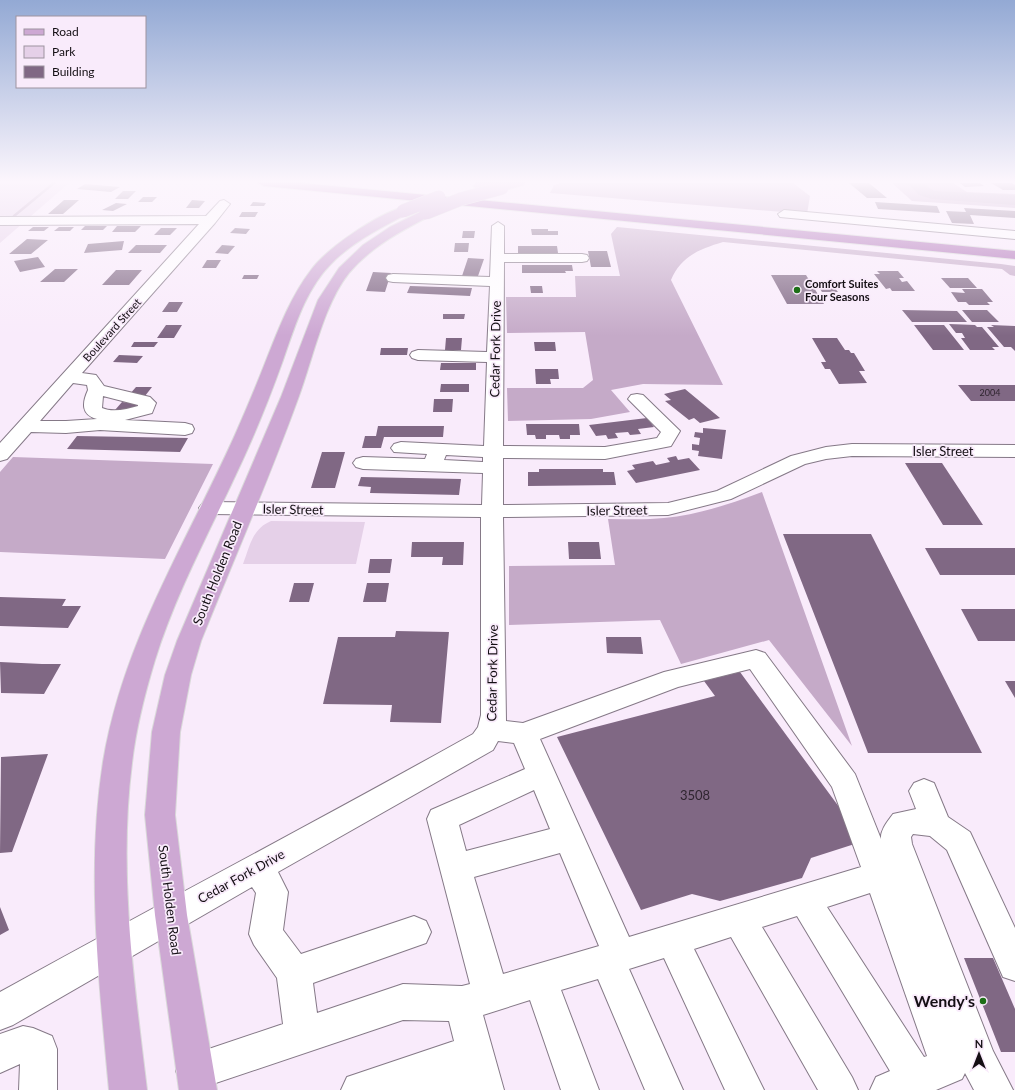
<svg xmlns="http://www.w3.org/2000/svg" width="1015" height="1090" viewBox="0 0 1015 1090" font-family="Lato,sans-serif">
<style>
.green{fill:#e5d0e8}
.forest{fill:#c5aac8}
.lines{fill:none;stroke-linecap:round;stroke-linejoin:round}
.stream{stroke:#b399b7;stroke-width:2.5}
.river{fill:#b399b7;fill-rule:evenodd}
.building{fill:#806884}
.minor-casing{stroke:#857987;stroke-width:2}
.major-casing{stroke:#d9d9d9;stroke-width:2}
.highway-casing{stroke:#d9d9d9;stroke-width:2}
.minor{fill:#fff;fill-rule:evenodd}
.major{fill:#cda8d3;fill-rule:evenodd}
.highway{fill:#ac6eb5;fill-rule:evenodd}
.major-bridge-casing{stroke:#d9d9d9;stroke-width:14;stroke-linecap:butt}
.major-bridge{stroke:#cda8d3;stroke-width:13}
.poi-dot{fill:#1d6f17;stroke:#f9ebfb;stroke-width:1.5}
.labels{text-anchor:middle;stroke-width:3.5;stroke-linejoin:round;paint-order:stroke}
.far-number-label{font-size:9px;fill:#2f2530}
.far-poi-label{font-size:11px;font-weight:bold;fill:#140f14;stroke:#f9ebfb;text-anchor:start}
.far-street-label{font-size:11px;fill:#140f14;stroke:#f9ebfb}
.street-label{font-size:13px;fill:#140f14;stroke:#f9ebfb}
.near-number-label{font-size:13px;fill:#2f2530}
.near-poi-label{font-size:16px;font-weight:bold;fill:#140f14;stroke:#f9ebfb;text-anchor:end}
</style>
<rect width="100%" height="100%" fill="#f9ebfb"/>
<path class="green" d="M0,183h69l-69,60z
M271,521l94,1 -9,42h-113c7,-18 9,-35 28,-43z"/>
<path class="forest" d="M560,183h233l17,13 -3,18 -257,-21 4,-8z
M892,183h61l14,9 48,2v14l-103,-7z
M617,227l384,37 14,2v10l-5,-1 -8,-6 -279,-27c-23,7 -42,14 -52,38l52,105 -80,-1 -32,6 19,22 -39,7 -83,2 -1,-33h76l10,-8 -8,-48 -78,1 -1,-36h70l-1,-21h45l-9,-42z
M13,457l200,7 -48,95 -165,-7v-80z
M762,492l90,254 -83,-106 -88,24 -21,-44 -151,5v-59l106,-1 -7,-46c19,0 38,1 56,-1 34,-3 66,-14 98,-26z"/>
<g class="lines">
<path class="stream" d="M14,216l40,-33"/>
<path class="river" d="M907,183h16l11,8 81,4v10l-83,-6 -13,-4z"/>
</g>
<path class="building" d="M849,183h20l18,15h-20z
M960,183h20l4,3 -19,1z
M991,183h21l3,2v5h-12z
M85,184l35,3 -9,5 -34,-3z
M123,191h13l-8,8h-13z
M143,197h14l-5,5h-14z
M64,200h15l-16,14h-15z
M192,200l13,1 -6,7h-13z
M253,202l13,1 -2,3h-14z
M875,202l62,4 3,7 -62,-4z
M116,203l11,1 -14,7 -11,-1z
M964,208l51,3v7l-45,-3 4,9 -22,-1 -6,-12 20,1z
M242,212h16l-3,5h-16z
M85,226h22l-4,4h-22z
M117,226h24l-6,6h-23z
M33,227h16l-5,4h-16z
M59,227h15l-4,4h-16z
M161,228h16l-7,7h-16z
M235,228l15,1 -4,5 -16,-1z
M531,229h17v2h10v4h-26z
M463,231h12l-1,7h-12z
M27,239l21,1 -17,14h-22z
M124,241l-2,9 -38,3 4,-9z
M455,243h14l-1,9h-14z
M136,245h31l-7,8h-32z
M222,245l13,1 -7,8 -13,-1z
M518,246h39l1,7h-40z
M588,251h19l4,16h-20z
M38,257l7,10 -25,5 -6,-11z
M468,258l16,1 -6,17h-16z
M207,260h14l-5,8h-14z
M522,265h50l1,6h-8l1,2h-44z
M55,269h23l-14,13h-24z
M116,270h26l-13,15h-27z
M877,271h21l6,7h-5l3,4 5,-1 8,10h-23l-2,-3 -4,1 -12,-15h6z
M373,272l18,1 -6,19 -19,-1z
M244,275h15l-2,4h-15z
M771,275h35l18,29h-37z
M941,278h27l9,10h-27z
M410,286l62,2 -2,8 -63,-3z
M530,286h12l1,7h-12z
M818,286h15l5,6h-16z
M962,289h20l11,13h-6l3,3h-21l-3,-3h-8l-7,-10 14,1z
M169,302h14l-6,10h-15z
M902,310l55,1 10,11h-55z
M962,310h25l12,12h-27z
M443,314h22l-1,5h-21z
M949,324l26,1 2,2h5l17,20h-7l3,3h-25l-9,-12h4l-3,-5h-6z
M166,325h16l-8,13h-17z
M914,325h30l20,25h-31z
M991,325l24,1v25l-4,-4h-7l-17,-20h7z
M446,338h16l-1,12h-16z
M812,338h25l8,12h4l2,3h3l11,18h-6l8,12 -28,1 -9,-15h-5l-4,-7h5z
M134,342h24l-4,5h-23z
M534,342h21l1,9h-21z
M381,348h27l-1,7h-27z
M119,355l24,1 -6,7 -24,-1z
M441,363h35v7h-36z
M535,369h23l1,10h-9l1,5h-15z
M441,384h28v8h-29z
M958,385h57v16h-44z
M136,387h16l-7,9 -16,-1z
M685,389l35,29 -20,5 -6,-5 -5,2 -24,-19 6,-1 -7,-6z
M434,399h19l-1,13h-19z
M122,402l18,2 -6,8 -19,-2z
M647,418l7,9 -16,2 3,5 -11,1 -2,-3 -13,1 3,5 -10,1 -2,-4 -10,1 -7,-11z
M526,424h53l1,11h-10v4h-10l-1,-4h-13v4h-10l-1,-4h-8z
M378,426h66l-1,11h-59l-3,11h-19l3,-12h11z
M703,428l23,2 -4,29 -24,-3 1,-5 -7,-1v-6l7,1 1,-7 -6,-1 1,-5 8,1z
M77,436l111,2 -8,14 -113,-3z
M322,452h23l-10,36h-24z
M676,456l2,4 11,-2 11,12 -64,13 -9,-12 8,-2 -3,-4 21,-4 3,4 14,-3 -3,-4z
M905,463h37l41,62h-40z
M539,469h64v3h11l2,13 -88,1v-14h11z
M361,477l100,2 -2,16 -89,-2 1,-6 -13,-1z
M783,534h88l111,219h-114z
M412,542h52l-1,23h-21l1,-8h-32z
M568,542h31l2,17h-32z
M925,548h90v27h-75z
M370,559h22l-2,14h-22z
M294,583h20l-5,19h-20z
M367,583h22l-3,19h-23z
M0,597l66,2 -4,7h19l-13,22 -68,-2z
M961,609h54v32h-37z
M396,631l53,1 -8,91 -51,-1 2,-17 -69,-1 15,-67h57z
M606,637h35l2,17 -36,-1z
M0,662l42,2h19l-17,30 -43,-1z
M740,672l124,169 -53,17 -9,20 -82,23 -28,-7 -51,16 -84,-173 158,-41 -11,-15z
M1005,681h10v17z
M48,754l-36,98 -12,1 1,-96z
M0,907l9,23 -9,5z
M964,958h29l22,51v43h-14z"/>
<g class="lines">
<defs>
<path id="minor" d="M224,200l6,4 -15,19 -133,150 14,2 8,11 46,11 6,6 -4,10 -27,7 60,3 7,2 2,4 -2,4 -7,2 -85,-5 -34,3 -35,-1 -24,27 -7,2v-18l199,-219 -199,1v-8l206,-1 14,-15zM73,383l14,2 1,5c-6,13 -7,25 9,29l-31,2h-26zM103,396l35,9v1c-11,3 -25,7 -36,2z
M784,210l231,21v8l-235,-22 -2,-3z
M498,222l6,4v28h78l5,1 2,3 -2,3 -5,1h-78l-1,184 102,1 52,-9 4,-6 -33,-33 3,-4 6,-1 6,1 37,36 -9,15 -66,13 -102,-1v47l165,-2 49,-12 74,-35 35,-9 26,-3 163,1v12l-163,-1 -26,3 -21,5 -74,35 -63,16 -165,2 3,204 17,2 141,-51 92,-22 9,3 90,121 26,65c-1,-9 7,-18 12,-25l23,-5 -7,-18 5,-8 10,-4 10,4 14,34 22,15 45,96v53l-12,-4 -56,-127 -17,-14 -17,-2 -2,3 1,7 81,207 20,39h-39l-9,-17 -3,6 -26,11h-66l6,-13 14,-6 -93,-155 -35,11 90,150 6,13h-40l-87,-153 -37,12 70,141h-39l-61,-132 -35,11 54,121h-38l-47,-111 -37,11 38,100h-38l-31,-90 -47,15 21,75h-163l6,-13 107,-36 -5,-20 -46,-1 -208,70 -13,-6 -6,-13 6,-13 101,-34 -6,-46 -23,-33 -5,-11 7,-41 -4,-6 -239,138 -13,5v-38c157,-87 316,-170 473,-258l5,-7 3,-12v-198l-272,-3 -7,-2 -3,-4 3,-4 7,-2 273,3 1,-32 -120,-4 -7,-2 -3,-4 3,-4 7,-2 62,2 2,-5 -33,-2 -3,-4 3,-4 7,-2 83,4 3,-84 -69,-2 -6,-2 -2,-3 2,-3 6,-2 69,2 3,-66 -97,-4 -5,-1 -2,-3 2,-3 5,-1 97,3 2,-51zM446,455l37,2v5l-39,-2zM750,669l82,118 29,80 -232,70 -89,-198 138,-52zM498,741l16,2 11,26 -94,41 -4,9 43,165 -8,2 -59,-2 -86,29 -4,-30 113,-40 5,-11 -5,-11 -12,-5 -113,38 -18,-24 5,-38 -10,-20 215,-122zM534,790l16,39 -84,22 -7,-26zM560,853l39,93 -96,28 -29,-97zM870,893l57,163 -3,1 -97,-150z
M23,1026l10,2 19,8 5,13v41h-38l1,-26 -20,9v-39z"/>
<path id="major" d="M476,183h18l-2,2 -13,4 -6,-3z
M506,183h19l-2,2 -21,6 -6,-3 2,-2z
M403,207l6,4 -2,3c-26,14 -55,28 -76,50 -26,26 -37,65 -49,99 -9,25 -19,51 -30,76 -31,72 -74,146 -97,221 -10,33 -19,68 -23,103 -14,109 2,219 15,327h-38c-10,-108 -23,-220 -6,-328 20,-121 83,-218 132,-327 11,-25 22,-51 32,-77 12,-30 24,-62 44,-88 16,-22 65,-55 92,-63z
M426,209l4,1 2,3 -2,3c-29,15 -59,31 -81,57 -25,31 -36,85 -50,123 -30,83 -65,163 -98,245l-10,34 -11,57 -5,83 12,100 30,175h-38l-24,-175 -10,-100 7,-83 13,-57 12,-34 104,-244 37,-97 21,-32 24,-23 27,-18z"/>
<path id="highway" d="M258,183h43l714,68v8l-751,-73z"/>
</defs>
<use href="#minor" class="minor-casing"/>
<use href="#major" class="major-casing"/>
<use href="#highway" class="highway-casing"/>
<use href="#minor" class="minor"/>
<use href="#major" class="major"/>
<use href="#highway" class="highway"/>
<defs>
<path id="major-bridge" d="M403,211l36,-14
M426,213l35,-14 41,-11"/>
</defs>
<use href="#major-bridge" class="major-bridge-casing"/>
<use href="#major-bridge" class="major-bridge"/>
</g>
<linearGradient id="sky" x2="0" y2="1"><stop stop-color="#93a9d4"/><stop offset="0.54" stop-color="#fcf6fd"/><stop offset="1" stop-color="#fcf6fd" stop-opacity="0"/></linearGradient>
<rect width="1015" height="336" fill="url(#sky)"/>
<g class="poi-dot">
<circle cx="797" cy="290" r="4"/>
<circle cx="983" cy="1001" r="4"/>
</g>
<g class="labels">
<g class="far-number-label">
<text x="990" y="396">2004</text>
</g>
<g class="far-poi-label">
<text x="805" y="288">Comfort Suites<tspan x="805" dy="13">Four Seasons</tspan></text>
</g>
<g class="far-street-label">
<text transform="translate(112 330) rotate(-48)" y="4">Boulevard Street</text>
</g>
<g class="street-label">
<text transform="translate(495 349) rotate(-89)" y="5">Cedar Fork Drive</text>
<text x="943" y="456">Isler Street</text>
<text transform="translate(293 509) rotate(1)" y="5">Isler Street</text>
<text transform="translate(617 510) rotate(-1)" y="5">Isler Street</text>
<text transform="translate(217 573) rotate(-68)" y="5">South Holden Road</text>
<text transform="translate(492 673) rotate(-89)" y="5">Cedar Fork Drive</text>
<text transform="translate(241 876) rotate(-29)" y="5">Cedar Fork Drive</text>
<text transform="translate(170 900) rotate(83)" y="5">South Holden Road</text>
</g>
<g class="near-number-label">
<text x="695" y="800">3508</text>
</g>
<g class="near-poi-label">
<text x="975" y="1007">Wendy's</text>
</g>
</g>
<rect x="16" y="16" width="130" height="72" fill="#f9ebfb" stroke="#9d939f"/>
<rect x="24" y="29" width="20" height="6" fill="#cda8d3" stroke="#9d939f"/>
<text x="52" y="36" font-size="12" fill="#140f14">Road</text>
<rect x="24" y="46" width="20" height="12" fill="#e5d0e8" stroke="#9d939f"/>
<text x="52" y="56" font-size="12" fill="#140f14">Park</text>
<rect x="24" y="66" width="20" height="12" fill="#806884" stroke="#9d939f"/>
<text x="52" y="76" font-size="12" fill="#140f14">Building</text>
<g transform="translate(979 1054)" stroke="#f9ebfb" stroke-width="3" paint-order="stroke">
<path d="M0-3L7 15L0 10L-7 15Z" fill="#140f14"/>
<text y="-6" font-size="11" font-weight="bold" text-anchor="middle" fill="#140f14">N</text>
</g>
</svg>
